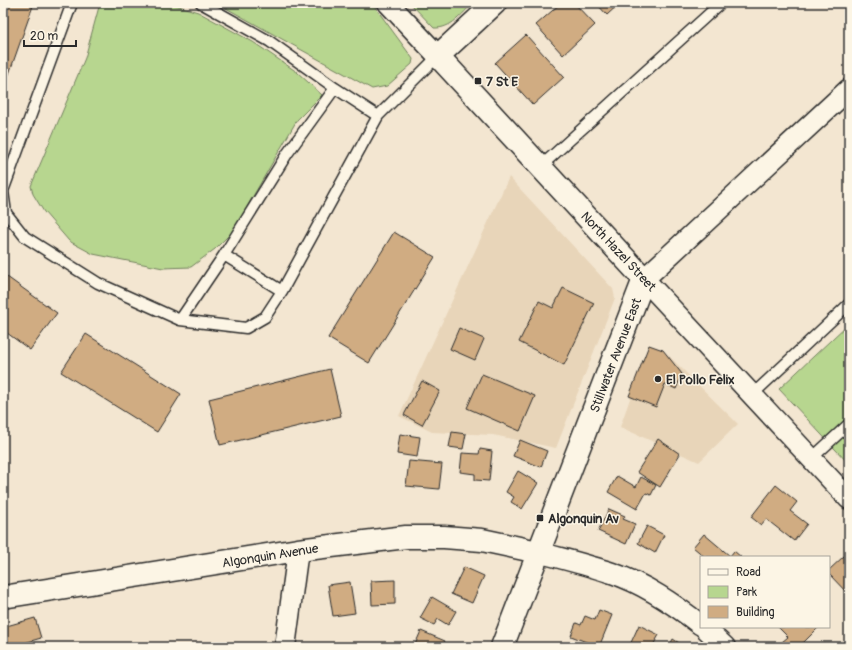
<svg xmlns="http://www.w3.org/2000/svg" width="852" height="650" viewBox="0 0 852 650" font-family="Pangolin,sans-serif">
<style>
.built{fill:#e8d5b9}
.green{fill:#b7d68f;stroke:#71805d}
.building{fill:#d0ac82;stroke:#2b2b2b}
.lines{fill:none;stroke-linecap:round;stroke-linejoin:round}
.service-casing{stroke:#2b2b2b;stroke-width:13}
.minor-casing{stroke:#2b2b2b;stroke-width:23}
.tertiary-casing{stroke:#2b2b2b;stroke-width:25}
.service{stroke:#fcf5e5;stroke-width:10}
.minor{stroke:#fcf5e5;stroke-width:20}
.tertiary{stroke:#fcf5e5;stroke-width:22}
.poi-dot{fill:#2b2b2b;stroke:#fcf5e5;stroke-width:1.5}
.labels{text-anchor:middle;stroke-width:3;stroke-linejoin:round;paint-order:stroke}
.poi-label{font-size:13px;font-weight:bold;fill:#2b2b2b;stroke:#fcf5e5;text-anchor:start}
.street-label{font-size:13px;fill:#2b2b2b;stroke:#fcf5e5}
</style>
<rect width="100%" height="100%" fill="#f3e6d1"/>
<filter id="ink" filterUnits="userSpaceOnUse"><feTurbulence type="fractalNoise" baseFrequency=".025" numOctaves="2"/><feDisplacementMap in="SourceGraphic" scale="8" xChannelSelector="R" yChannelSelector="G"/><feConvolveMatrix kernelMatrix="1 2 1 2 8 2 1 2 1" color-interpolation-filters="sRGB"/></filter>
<g filter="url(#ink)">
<path class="built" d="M509,177l104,112 2,9 -59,150 -63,-13 -61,-3 -33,-16z
M649,345l14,5 75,74 -39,38 -79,-35z"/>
<path class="green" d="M100,3h69l29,9 55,30 44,30 25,23 -25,25 -64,111 -18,18 -24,18 -28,1 -70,-14 -24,-13 -25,-29 -11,-18 -2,-8 54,-128z
M217,3h155l41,56 -1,5 -25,22 -15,3z
M410,3h63c-11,11 -22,26 -39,25z
M849,323v141l-70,-75z"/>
<path class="building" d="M3,3h31l-31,88z
M561,3h13l21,22 -32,30 -27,-30z
M596,3h24l-13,12z
M526,35l38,42 -31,28 -38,-42z
M394,232l41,25 -66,106 -41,-25z
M3,274l54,39 -27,37 -27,-20z
M563,288l31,15 -30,62 -45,-23 20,-41 14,7z
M459,328l25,11 -9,21 -25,-11z
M86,334l95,60 -24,38 -96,-60z
M649,345l14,5 19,24 -6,15 -11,-5 -9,23 -27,-11z
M330,369l11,47 -121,29 -11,-46z
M482,374l53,22 -15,35 -53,-23z
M422,381l18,10 -18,34 -18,-10z
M452,432l14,2 -3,15 -14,-2z
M400,434l20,3 -3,20 -20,-3z
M658,439l22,15 -20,33 -23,-15z
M520,440l27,11 -6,16 -28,-11z
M480,449l12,2 -3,30 -14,-1v-6l-15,-2 2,-19 17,1z
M409,461l33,3 -3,25 -33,-3z
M518,471l20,12 -16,26 -11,-7 3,-5 -8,-5z
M617,476l19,11 5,-10 15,8 -5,10 -5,-2 -9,16 -29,-17z
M776,485l21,17 -7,9 17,13 -13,17 -28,-22 -5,6 -10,-8z
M609,509l16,7 -2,3 12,5 -9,20 -28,-13z
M647,526l17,9 -9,18 -17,-10z
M704,534l26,22 4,-5 7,6h-36l-12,-10z
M844,556l5,4v35l-20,-21v-4z
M464,567l20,9 -12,27 -21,-9z
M395,580v24l-23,1 -1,-24z
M350,582l5,31 -22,3 -5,-31z
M432,597l24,14 -8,14 -10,-6 -4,6 -14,-7z
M599,610l13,5 -13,32 -28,-11 5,-13 5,2 4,-9 10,4z
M35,618l6,20 -30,9h-5l-3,-8v-12z
M639,625l20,10 -7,12h-23z
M778,627h41l-20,20h-12l-5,-5 6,-5z
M421,631l24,10 -3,6h-28z
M673,639l12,8h-16z"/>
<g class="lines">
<defs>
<path id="service" d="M72,3l-69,188 3,22 19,24 73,46 82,37 66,8 19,-11 17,-26 96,-175 60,-60
M201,3l68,38 66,47 43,28
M540,167l181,-164
M282,291l-58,-36 63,-101 48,-66
M180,320l44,-65
M752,395l97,-91
M811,459l38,-35"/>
<path id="minor" d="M388,3l50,53
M849,89l-205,190 205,220
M538,552c25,7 50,13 74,21 33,11 62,31 89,52
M704,627l21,20
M285,647l13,-97"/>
<path id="tertiary" d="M495,3l-57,53 206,223 -142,368
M3,597l295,-47 108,-13h38l38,3 56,12"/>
</defs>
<use href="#service" class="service-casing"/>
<use href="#minor" class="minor-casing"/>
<use href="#tertiary" class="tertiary-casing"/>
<use href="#service" class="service"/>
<use href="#minor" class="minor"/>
<use href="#tertiary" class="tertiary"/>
</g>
</g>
<g class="poi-dot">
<rect x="474" y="77" width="8" height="8" rx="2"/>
<circle cx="658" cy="379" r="4"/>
<rect x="536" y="514" width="8" height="8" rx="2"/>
</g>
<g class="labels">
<g class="poi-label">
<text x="486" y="86">7 St E</text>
<text x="666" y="384">El Pollo Felix</text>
<text x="548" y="523">Algonquin Av</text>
</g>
<g class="street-label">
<text transform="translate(619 251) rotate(47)" y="5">North Hazel Street</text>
<text transform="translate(615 355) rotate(-69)" y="5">Stillwater Avenue East</text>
<text transform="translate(270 555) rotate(-9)" y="5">Algonquin Avenue</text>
</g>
</g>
<rect width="852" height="650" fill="none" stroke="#fcf5e5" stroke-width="16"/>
<rect x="8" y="8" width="836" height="634" fill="none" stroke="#2b2b2b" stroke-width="1.5" filter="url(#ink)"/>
<rect x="700" y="556" width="130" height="72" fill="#fcf5e5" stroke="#a8a49b"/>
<rect x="708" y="569" width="20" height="6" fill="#fcf5e5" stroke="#a8a49b"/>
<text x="736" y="576" font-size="12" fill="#2b2b2b">Road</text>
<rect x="708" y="586" width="20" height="12" fill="#b7d68f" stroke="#a8a49b"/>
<text x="736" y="596" font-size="12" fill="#2b2b2b">Park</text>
<rect x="708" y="606" width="20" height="12" fill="#d0ac82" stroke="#a8a49b"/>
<text x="736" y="616" font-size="12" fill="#2b2b2b">Building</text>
<path d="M24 40v6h52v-6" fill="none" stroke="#2b2b2b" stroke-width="2"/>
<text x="30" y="40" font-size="12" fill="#2b2b2b" stroke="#fcf5e5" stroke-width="3" paint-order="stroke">20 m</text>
</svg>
